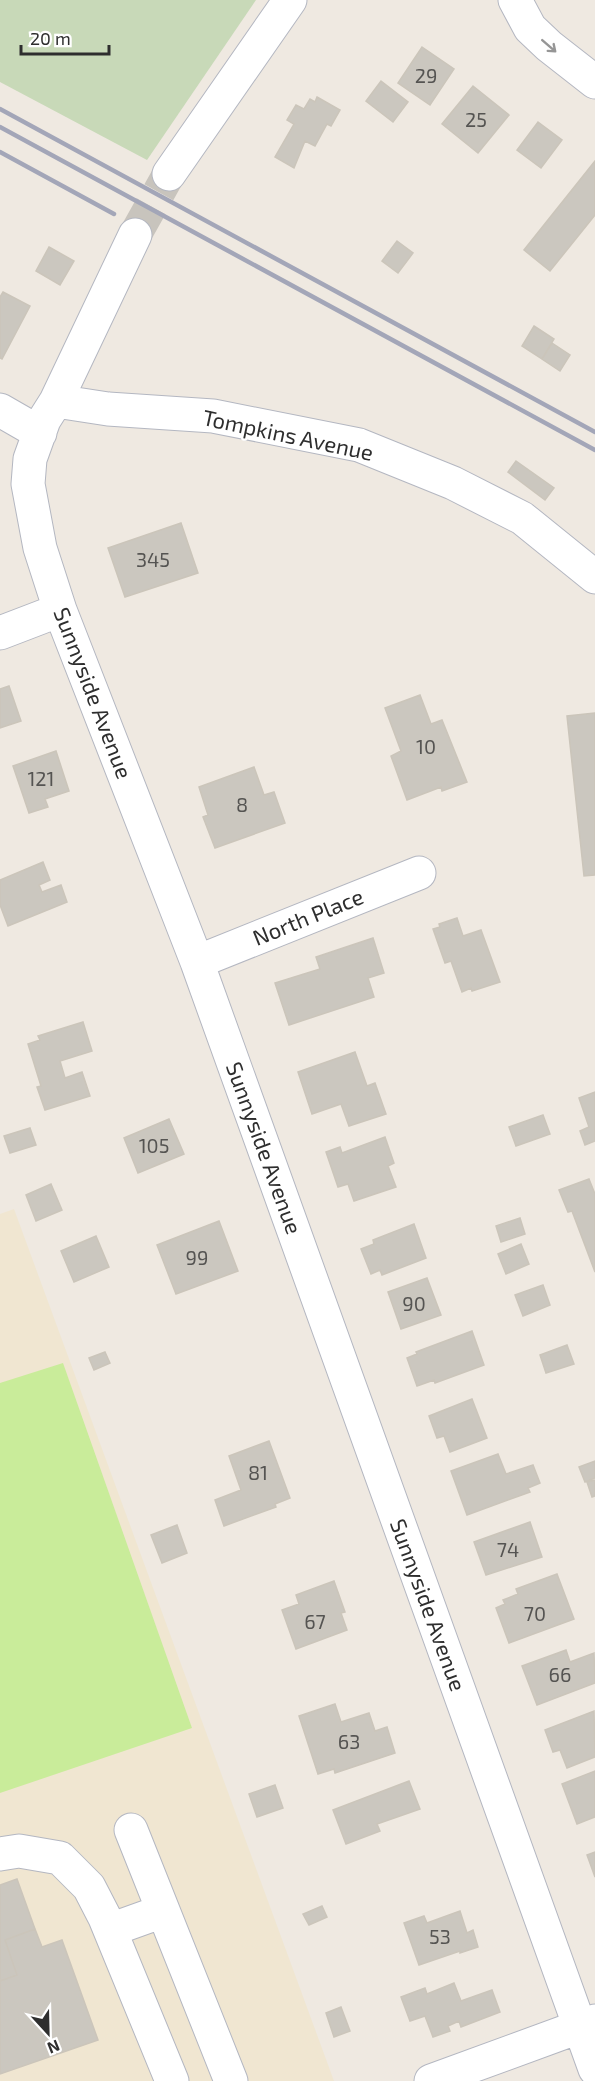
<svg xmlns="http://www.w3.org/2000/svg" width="595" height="2081" viewBox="0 0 595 2081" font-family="'Exo 2',sans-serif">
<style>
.education{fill:#f0e6d1}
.cemetery{fill:#c8d9b8}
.pitch{fill:#c9ec9a}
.building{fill:#cbc7bf;stroke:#cbc5ba;stroke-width:1.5}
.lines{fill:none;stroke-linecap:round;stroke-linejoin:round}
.minor-tunnel{stroke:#c8c4bd;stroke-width:33;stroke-dasharray:33 16;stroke-linecap:butt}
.minor-casing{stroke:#b4b7c1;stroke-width:35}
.minor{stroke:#fff;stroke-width:33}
.rail{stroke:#a3a6b8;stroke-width:4.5}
.oneway{stroke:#969696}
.labels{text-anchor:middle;stroke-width:4.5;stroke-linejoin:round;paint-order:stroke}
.number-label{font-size:20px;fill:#555452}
.street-label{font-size:22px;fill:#2e2e2e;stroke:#fff}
</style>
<rect width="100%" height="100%" fill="#efe9e1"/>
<path class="education" d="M14,1209l320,872h-334v-867z"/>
<path class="cemetery" d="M0,0h256l-109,160 -147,-78z"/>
<path class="pitch" d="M63,1363l129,365 -192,65v-410z"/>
<path class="building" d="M422,47l32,22 -24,36 -32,-22z
M381,81l27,21 -15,20 -27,-21z
M473,86l36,29 -31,38 -36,-29z
M317,97l23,13 -9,16 -4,-2 -12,22 -10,-5 -11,27 -19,-11 19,-33 -7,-4 9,-15 8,4 6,-10 5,3z
M538,122l24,18 -21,28 -24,-18z
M595,161v54l-45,56 -26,-21z
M397,241l16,12 -15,20 -16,-12z
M49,247l25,14 -14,24 -24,-14z
M3,292l27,14 -28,53 -2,-1v-61z
M534,326l20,13 -12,20 -20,-13z
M552,343l18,12 -10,16 -18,-12z
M516,461l38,27 -9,12 -37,-28z
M181,523l17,50 -73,24 -17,-49z
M9,686l12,35 -21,7v-39z
M420,695l11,29 11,-4 25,62 -25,9 -1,-4 -34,13 -16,-44 10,-5 -16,-43z
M595,713v162l-11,1 -17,-160z
M56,751l13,40 -24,8 3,8 -19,6 -16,-47z
M254,767l10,28 10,-3 11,31 -70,25 -12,-31 5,-2 -9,-28z
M43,862l7,18 -11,5 3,7 19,-7 6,17 -59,24 -8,-21v-25z
M457,918l6,18 18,-6 19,52 -28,9 -1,-3 -9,4 -11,-31 -6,2 -12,-34 7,-2 -1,-3z
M373,938l11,35 -16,5 6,19 -85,28 -14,-42 45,-14 -4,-12z
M83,1022l9,29 -32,10 5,17 17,-6 8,24 -45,14 -8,-23 4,-1 -13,-42 12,-4 -2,-4z
M355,1052l12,34 8,-3 11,31 -37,12 -8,-22 -29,10 -14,-42z
M595,1092v49l-10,4 -5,-14 9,-4 -10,-29z
M543,1115l7,19 -34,12 -7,-19z
M169,1119l15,35 -46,19 -14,-35z
M30,1128l6,17 -26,8 -6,-17z
M385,1137l9,26 -6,3 8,21 -42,14 -6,-17 -10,3 -12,-35 14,-5 2,6z
M589,1179l6,15v78l-23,-61 -4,1 -9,-22z
M51,1184l11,26 -26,11 -10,-26z
M520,1218l5,16 -24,8 -5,-16z
M219,1221l19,50 -62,23 -19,-49z
M414,1224l12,34 -44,17 -2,-5 -9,4 -10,-25 13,-5 -1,-4z
M96,1236l13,31 -35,15 -13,-31z
M521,1244l8,20 -23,10 -8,-20z
M427,1278l14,37 -40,14 -13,-37z
M543,1285l7,20 -27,11 -8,-21z
M472,1331l12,34 -49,18 -1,-3 -17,6 -10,-28 10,-4 -1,-2z
M567,1345l7,19 -28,9 -6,-18z
M105,1352l5,11 -16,7 -5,-12z
M472,1399l15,39 -37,14 -6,-16 -7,2 -8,-22z
M269,1441l21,57 -15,6 1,3 -52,19 -9,-26 26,-10 -12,-34z
M498,1454l8,20 27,-9 7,18 -12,5 2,4 -63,23 -16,-44z
M595,1461v17l-10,4 -6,-15z
M595,1480v16l-3,1 -5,-15z
M530,1522l12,35 -56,18 -12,-33z
M177,1525l10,28 -25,10 -11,-28z
M557,1574l17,45 -65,24 -13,-35 9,-4 -2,-4 15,-6 -2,-5z
M334,1581l11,31 -4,1 6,17 -51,19 -14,-39 17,-6 -3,-9z
M566,1650l4,12 24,-9 1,30 -58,22 -15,-39z
M335,1704l6,18 28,-9 6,18 12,-4 8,26 -60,20 -1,-4 -16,5 -19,-58z
M594,1711l1,46 -28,11 -7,-18 -7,2 -8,-22z
M595,1771v46l-18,7 -15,-40z
M409,1781l11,28 -43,15 3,7 -34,13 -13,-34z
M275,1785l8,23 -26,9 -8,-23z
M595,1852v25l-8,-22z
M17,1879l18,50 -30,11 12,35 -17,6v-96z
M322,1906l5,11 -18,8 -6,-11z
M460,1911l7,22 6,-3 5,17 -18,6v-2l-41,14 -15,-42 20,-7 3,7z
M35,1929l7,18 20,-7 36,100 -98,34v-93l17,-6 -12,-35z
M454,1983l7,18 31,-11 8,22 -39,15 -2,-6 -11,5 2,5 -17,6 -8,-21 -15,5 -9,-24 24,-9 2,6z
M341,2007l9,24 -16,6 -8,-24z"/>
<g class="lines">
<path class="minor-tunnel" d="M135,235l34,-61"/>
<defs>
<path id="minor" d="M515,0l15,28 19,18 46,36
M169,174l121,-174
M135,235l-79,166 -12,19 -14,39 -2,25 12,64 20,62 137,352 398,1107
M56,401l52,8 105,7 146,29 94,38 69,35 73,59
M0,410l40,23
M0,633l60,-23
M197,962l222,-89
M131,1830l100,251
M0,1854l19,-3 41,7 29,29 16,31 67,163
M110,1930l53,-19
M431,2081l164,-60"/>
</defs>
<use href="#minor" class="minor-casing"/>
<use href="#minor" class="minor"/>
<path class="rail" d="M0,109l595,323
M0,127l595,323
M0,152l114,62"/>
</g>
<defs><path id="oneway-shaft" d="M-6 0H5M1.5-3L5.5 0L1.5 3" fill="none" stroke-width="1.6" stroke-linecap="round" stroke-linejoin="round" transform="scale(1.5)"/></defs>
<use class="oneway" href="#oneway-shaft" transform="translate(549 46) rotate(41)"/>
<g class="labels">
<g class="number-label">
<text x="426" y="83">29</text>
<text x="476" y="127">25</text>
<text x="153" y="567">345</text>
<text x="426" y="754">10</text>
<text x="41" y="786">121</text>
<text x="242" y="812">8</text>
<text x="154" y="1153">105</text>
<text x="197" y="1265">99</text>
<text x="414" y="1311">90</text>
<text x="258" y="1480">81</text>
<text x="508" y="1557">74</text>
<text x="535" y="1621">70</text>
<text x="315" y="1629">67</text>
<text x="560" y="1682">66</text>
<text x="349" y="1749">63</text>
<text x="440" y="1944">53</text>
</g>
<g class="street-label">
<text transform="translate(288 435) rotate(12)" y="8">Tompkins Avenue</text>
<text transform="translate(93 693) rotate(69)" y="8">Sunnyside Avenue</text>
<text transform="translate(308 917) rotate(-22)" y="8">North Place</text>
<text transform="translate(264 1148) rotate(70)" y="8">Sunnyside Avenue</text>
<text transform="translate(428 1605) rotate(70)" y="8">Sunnyside Avenue</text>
</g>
</g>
<g transform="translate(48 2033) rotate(158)" stroke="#ffffff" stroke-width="4.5" paint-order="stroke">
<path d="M0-4.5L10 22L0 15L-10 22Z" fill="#2e2e2e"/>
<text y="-9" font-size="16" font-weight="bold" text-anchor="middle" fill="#2e2e2e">N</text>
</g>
<path d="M21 45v9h88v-9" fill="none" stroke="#2e2e2e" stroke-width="3"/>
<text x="30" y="45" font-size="18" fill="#2e2e2e" stroke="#ffffff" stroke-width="4.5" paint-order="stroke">20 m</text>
</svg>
